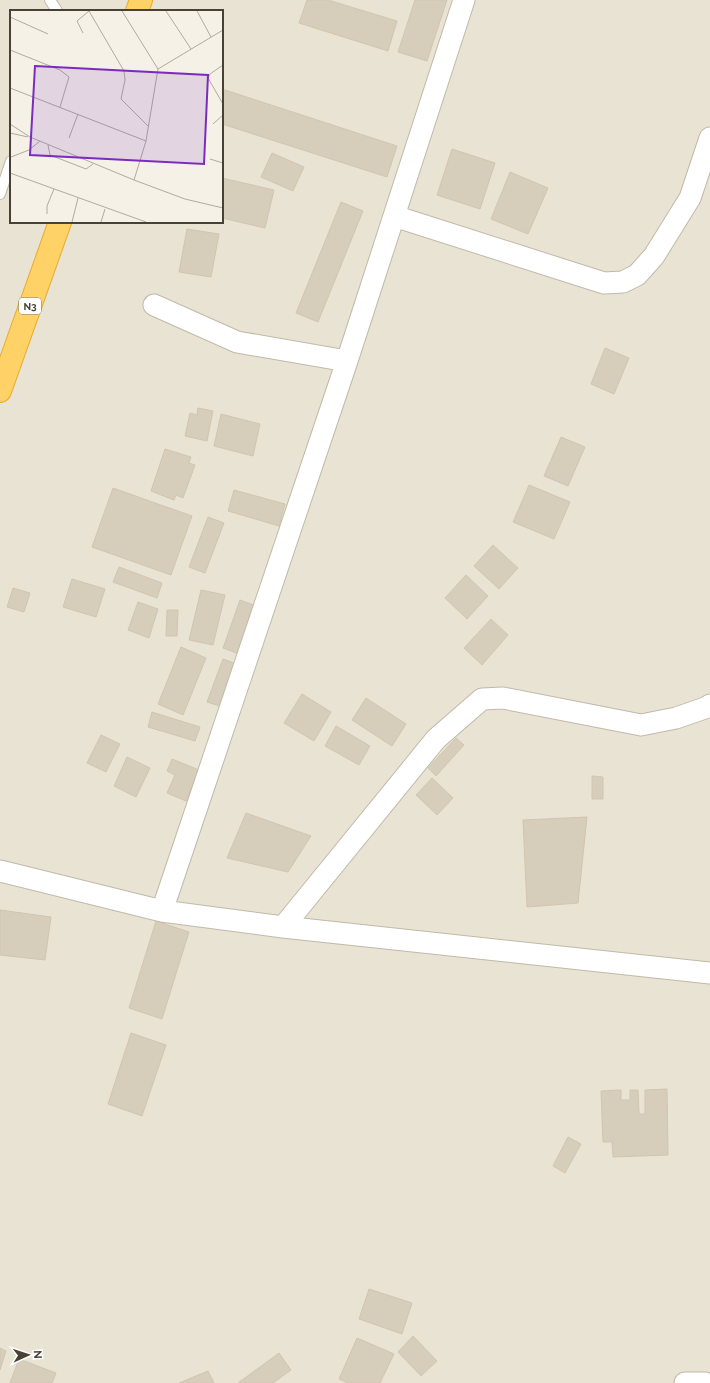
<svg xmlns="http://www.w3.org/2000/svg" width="710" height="1383" viewBox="0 0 710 1383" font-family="Raleway,sans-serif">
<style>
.residential{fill:#e9e3d4;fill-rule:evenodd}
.building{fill:#d7cdbb;stroke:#d2c5ae}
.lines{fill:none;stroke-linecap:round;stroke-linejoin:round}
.lane-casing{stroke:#c1b9a8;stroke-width:12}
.street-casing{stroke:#c1b9a8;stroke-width:23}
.highway-casing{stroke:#e9aa2c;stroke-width:24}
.lane{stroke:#fff;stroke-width:10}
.street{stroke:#fff;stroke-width:21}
.highway{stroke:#ffd267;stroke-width:22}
.labels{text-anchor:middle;stroke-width:3.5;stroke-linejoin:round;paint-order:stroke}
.shield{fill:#fff;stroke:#7f7a72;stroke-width:1}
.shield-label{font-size:10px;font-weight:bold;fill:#484135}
.inset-road{fill:none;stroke:#b0aba0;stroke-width:1}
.view{fill:#7b2cbf;fill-opacity:0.15;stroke:#7b2cbf;stroke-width:2}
.inset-edge{fill:none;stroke:#484135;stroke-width:2}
</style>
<rect width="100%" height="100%" fill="#f5f1e7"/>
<path class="residential" d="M0,0h710v1383h-710zM11,11h211v211h-211z"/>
<path class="building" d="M307,0h21l69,21 -9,30 -89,-28z
M415,0h32l-20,61 -29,-9z
M222,89l175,57 -10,31 -165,-53z
M452,149l43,14 -15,46 -43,-14z
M272,153l32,14 -11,24 -32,-14z
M510,172l38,16 -20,46 -37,-15z
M222,178l52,12 -9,38 -43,-10z
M341,202l22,9 -45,111 -22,-9z
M187,229l32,5 -8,43 -32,-5z
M605,348l24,10 -15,36 -23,-10z
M198,408l15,3 -6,30 -22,-5 5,-23 7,2z
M221,414l39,10 -7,32 -39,-10z
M561,437l24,10 -17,39 -24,-10z
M165,449l26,8 -2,6 6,2 -12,33 -7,-3 -2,5 -23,-9z
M529,485l41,17 -16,37 -41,-17z
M113,488l79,28 -21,59 -79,-28z
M234,490l51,14 -6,22 -51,-15z
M208,517l16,6 -19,50 -16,-6z
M493,545l25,23 -19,21 -25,-23z
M119,567l43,16 -5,15 -44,-16z
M466,575l22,21 -21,23 -22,-21z
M72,579l33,10 -9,28 -33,-10z
M13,588l17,5 -6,19 -17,-5z
M201,590l24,5 -12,50 -24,-5z
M240,600l19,7 -17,48 -19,-7z
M138,602l20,7 -9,29 -21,-8z
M167,610h11l-1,26h-11z
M491,619l17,16 -26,30 -18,-17z
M181,647l25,11 -23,57 -25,-11z
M223,659l19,7 -16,42 -19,-6z
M302,694l29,18 -17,29 -30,-18z
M366,698l40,26 -14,22 -40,-26z
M152,712l48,15 -5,14 -47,-14z
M336,726l34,20 -11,19 -34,-19z
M101,735l19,9 -14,28 -19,-9z
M456,738l8,7 -28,31 -8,-8z
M127,757l23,11 -14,29 -22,-11z
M172,759l27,11 -13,31 -19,-8 8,-18 -8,-4z
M592,776l11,1v22h-11z
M432,778l21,20 -16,17 -21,-20z
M246,813l65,23 -23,36 -61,-14z
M587,817l-9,86 -51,4 -4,-87z
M0,910l51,7 -6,43 -45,-5z
M156,921l33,11 -27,87 -33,-11z
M131,1033l35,12 -24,71 -34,-12z
M667,1089l1,66 -55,2 -1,-15h-9l-2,-51 20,-1v10h9v-10h8l1,24h6v-24z
M568,1137l13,7 -16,29 -12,-7z
M369,1289l43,14 -10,31 -43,-15z
M413,1336l24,25 -16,15 -23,-24z
M357,1338l37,16 -14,29h-32l-9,-4z
M0,1348l6,3 -6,19z
M279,1353l12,17 -18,13h-35z
M19,1359l37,14 -4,10h-42z
M208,1371l6,12h-35z"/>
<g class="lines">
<defs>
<path id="lane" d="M50,0l7,11
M0,194l11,-33"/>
<path id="street" d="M394,216l210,67 19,-1 14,-7 17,-19 36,-58 20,-60
M154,305l83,37 110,19
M0,871l162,40 121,16 427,46
M162,911l185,-550 117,-361
M283,927l153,-188 46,-40 21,-1 138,27 35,-7 29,-10 5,-3
M685,1383h20"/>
<path id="highway" d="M137,11l4,-11
M0,391l60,-169"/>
</defs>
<use href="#lane" class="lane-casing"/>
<use href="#street" class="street-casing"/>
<use href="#highway" class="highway-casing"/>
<use href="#lane" class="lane"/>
<use href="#street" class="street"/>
<use href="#highway" class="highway"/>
</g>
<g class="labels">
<rect class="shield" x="19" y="298" width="22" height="16" rx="3"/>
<g class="shield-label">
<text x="30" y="310">N3</text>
</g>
</g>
<g transform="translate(10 10)">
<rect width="213" height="213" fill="#f5f1e7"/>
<path class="inset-road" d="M79,1l35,60 1,9 -4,19 27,27M112,1l36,58 -12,72 -12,39M156,1l25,38M187,1l14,26M0,7l38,17M73,23l-6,-12 12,-10M0,40l50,20 9,7 -9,30M213,55l-13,9 -2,4 15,26M148,59l65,-39M0,78l136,53M0,114l20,13 104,43 51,19 38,9M203,114l10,-9M0,123l18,4M59,128l9,-24M38,135l2,10 36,14 7,-5M1,147l18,-7 11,-9M200,149l13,4M0,163l136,49M37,204v-8l7,-17M62,212l6,-24M91,212l4,-13"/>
<path class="view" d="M25,56l173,9 -4,89 -174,-9z"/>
<rect width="213" height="213" class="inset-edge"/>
</g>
<g transform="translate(28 1355) rotate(87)" stroke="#ffffff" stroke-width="3" paint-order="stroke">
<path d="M0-3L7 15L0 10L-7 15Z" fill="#484135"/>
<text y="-6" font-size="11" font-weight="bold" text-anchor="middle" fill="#484135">N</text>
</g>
</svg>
